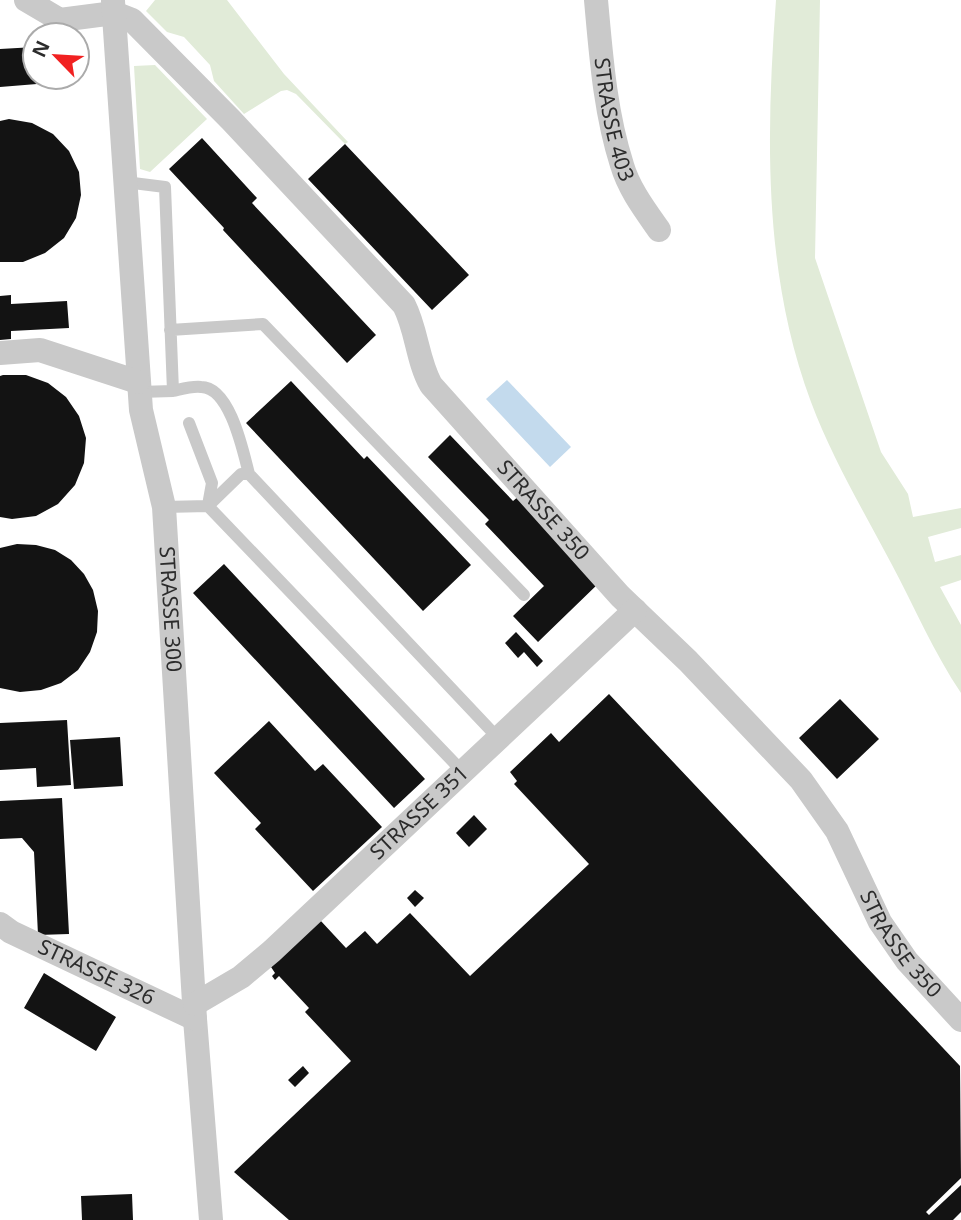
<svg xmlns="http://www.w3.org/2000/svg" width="961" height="1220" viewBox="0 0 961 1220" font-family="'Noto Sans',sans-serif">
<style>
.green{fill:#e1ebd8}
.water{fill:#c3daed}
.building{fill:#131313}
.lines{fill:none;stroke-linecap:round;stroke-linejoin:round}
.service{stroke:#c9c9c9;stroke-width:12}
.minor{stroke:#c9c9c9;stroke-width:24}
.labels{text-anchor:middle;stroke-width:7;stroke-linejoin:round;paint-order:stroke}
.street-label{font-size:21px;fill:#2c2c2c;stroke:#fff}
</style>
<rect width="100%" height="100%" fill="#fff"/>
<path class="green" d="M155,0h72l57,74 64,68 -3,2 -49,-50 -9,-4 -6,1 -37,23 -30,-33 -4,-16 -26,-28 -17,-5 -21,-21z
M776,0h44l-5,258 66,194 27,42 5,23 48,-9v20l-33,9 7,25 26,-7v25l-21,7 21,38v68c-27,-40 -47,-87 -70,-130 -28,-53 -59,-105 -80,-161 -48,-129 -45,-267 -35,-402z
M155,65l52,54 -57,53 -10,-3 -6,-103z"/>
<path class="water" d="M507,380l64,67 -21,20 -64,-68z"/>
<path class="building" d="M35,47v30h2v7l-37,3v-38z
M9,119l23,4 21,11 16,17 10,21 2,23 -5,23 -12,20 -19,15 -22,9h-23v-141z
M202,138l55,60 -5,5 124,132 -29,28 -124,-133 1,-2 -55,-59z
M345,144l124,131 -37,35 -124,-131z
M11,295v9l56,-3 2,27 -58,3v8l-11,1v-44z
M3,375h23l22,8 18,14 13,19 7,22 -2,25 -9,22 -17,19 -22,12 -24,3 -12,-2v-141z
M291,381l73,78 3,-3 104,109 -48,46 -177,-188z
M450,435l63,66 6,-5 82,85 -63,61 -25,-26 31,-30 -59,-62 4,-4 -61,-63z
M17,544l19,1 19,5 16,10 13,14 9,16 5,21 -1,21 -7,20 -12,18 -17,13 -20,7 -21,2 -20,-4v-140z
M224,564l201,215 -31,29 -201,-215z
M516,632l27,29 -6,6 -13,-15 -6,6 -13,-15z
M609,694l351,372 1,112 -35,34 3,3 32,-30v27l-8,8h-664l-55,-48 117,-111 -46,-49 4,-4 -30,-32 -4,4 -3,-4 3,-3 -4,-6 49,-47 26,28 19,-17 12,13 33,-31 60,63 119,-112 -75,-80 3,-3 -7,-9 41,-39 8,9z
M840,699l39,40 -42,40 -38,-41z
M67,720l4,65 -34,2 -1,-19 -36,2v-47z
M269,721l46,50 8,-7 59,63 -69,64 -58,-62 6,-6 -47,-50z
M120,737l3,49 -49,3 -4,-49z
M62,798l7,136 -31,1 -4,-83 -12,-14 -22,1v-38z
M474,815l13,14 -18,18 -13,-14z
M415,890l9,8 -9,9 -8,-9z
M44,973l72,44 -20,34 -72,-43z
M303,1066l6,7 -14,14 -7,-7z
M132,1194l1,26h-51l-1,-24z"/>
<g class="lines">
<path class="service" d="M125,182l40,5 8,204 -34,1
M170,330l93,-6 261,271
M173,391c9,-2 19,-5 28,-4 29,0 42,64 48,87
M189,423l23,60 -4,22
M208,506l33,-32h8l249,264
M164,507l44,-1 255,266"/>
<g class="minor">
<path id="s1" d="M26,0l34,20 54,-7 18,7 99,100 173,185c13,25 13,55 27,80l189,211 68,65 113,119 36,51 43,91 27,39 54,59"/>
<path id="s2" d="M596,0c5,55 9,112 26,165 7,24 23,45 37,65"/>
<path id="s3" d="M113,1l28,409 23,97 31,512 16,201"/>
<path d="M0,353l40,-3 98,32"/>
<path id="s4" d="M0,924l11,8 184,87"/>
<path id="s5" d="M195,1004l46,-27 31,-26 363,-341"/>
</g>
</g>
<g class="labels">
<g class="street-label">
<text dy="7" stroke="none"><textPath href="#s2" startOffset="121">STRASSE 403</textPath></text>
<text dy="7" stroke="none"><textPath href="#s1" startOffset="760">STRASSE 350</textPath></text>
<text dy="7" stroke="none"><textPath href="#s3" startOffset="612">STRASSE 300</textPath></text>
<text dy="7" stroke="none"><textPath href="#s5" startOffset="296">STRASSE 351</textPath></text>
<text dy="7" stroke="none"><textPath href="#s1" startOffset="1326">STRASSE 350</textPath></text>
<text dy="7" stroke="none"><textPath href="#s4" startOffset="108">STRASSE 326</textPath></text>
</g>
</g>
<g transform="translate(56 56) rotate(295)"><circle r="33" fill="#ffffff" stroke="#ababab" stroke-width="2"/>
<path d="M0-5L12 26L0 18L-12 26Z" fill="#f12121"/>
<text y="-10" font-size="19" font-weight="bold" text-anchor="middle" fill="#2c2c2c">N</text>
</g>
</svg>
